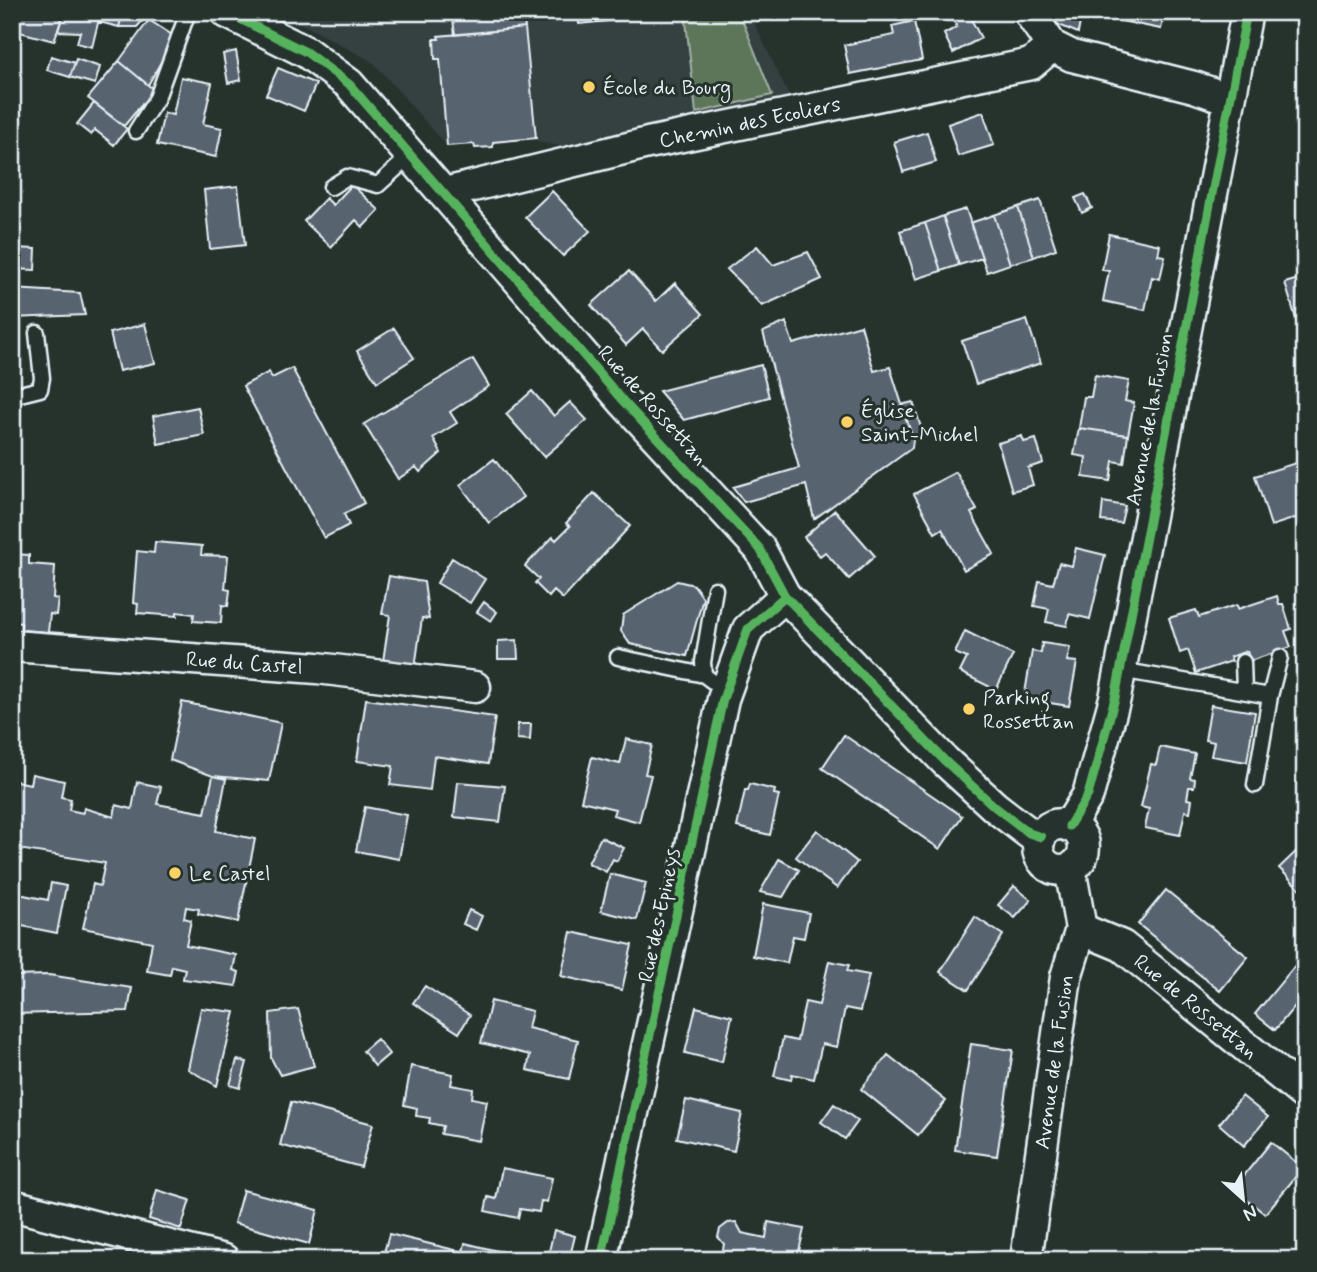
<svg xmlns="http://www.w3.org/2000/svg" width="1317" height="1272" viewBox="0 0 1317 1272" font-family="Mynerve,sans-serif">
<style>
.built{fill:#354141}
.green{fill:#5d7459;stroke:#a2b2a8;stroke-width:2}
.building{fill:#586370;stroke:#e8f1f8;stroke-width:2}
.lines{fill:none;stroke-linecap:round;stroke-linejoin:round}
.service-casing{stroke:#e8f1f8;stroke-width:19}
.minor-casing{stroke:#e8f1f8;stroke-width:35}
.service{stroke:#26332d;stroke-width:14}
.minor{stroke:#26332d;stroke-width:30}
.cycleway-casing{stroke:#26332d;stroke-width:13}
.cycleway{stroke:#56b35d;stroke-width:9}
.poi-dot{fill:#ffd166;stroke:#26332d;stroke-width:2.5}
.labels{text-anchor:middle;stroke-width:6;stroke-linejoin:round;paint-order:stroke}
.poi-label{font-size:21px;fill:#e8f1f8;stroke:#26332d;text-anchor:start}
.street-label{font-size:21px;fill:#e8f1f8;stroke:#26332d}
</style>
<rect width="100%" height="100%" fill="#26332d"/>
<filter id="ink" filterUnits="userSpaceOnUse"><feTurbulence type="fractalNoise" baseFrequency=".0143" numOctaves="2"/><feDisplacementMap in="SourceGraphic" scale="14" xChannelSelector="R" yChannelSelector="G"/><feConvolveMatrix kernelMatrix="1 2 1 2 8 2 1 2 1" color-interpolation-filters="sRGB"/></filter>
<g filter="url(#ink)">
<path class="built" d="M280,12h469l41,86 -225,49 -27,-5 -2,-4 -43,4v5l-18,1 -1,-4 -27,2 -74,-84z"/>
<path class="green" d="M685,12h54l33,83 -76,18z"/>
<path class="building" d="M12,12h52l-10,29 -42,-11z
M64,12l36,3 -8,32 -15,-4 3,-11 -22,-1z
M88,12h35l-4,15 -20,-5 1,-7z
M123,12h38l-2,8 -9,-8 -13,15h-18z
M452,12h71l2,16 -70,7z
M578,12h49l1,7 -49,5z
M949,12h39l-16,9 9,17 -28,15 -9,-19 13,-7z
M1045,12h37l-4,21 -19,-8z
M1102,12h63l-4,17 -60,-12z
M149,20l23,15 -6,18 -18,32 -29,-24z
M914,21l8,39 -72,14 -6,-29 50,-10 -2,-9z
M525,28l11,110 -43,4v5l-18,1 -1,-4 -27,2 -7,-87h-5l-1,-20h5l-1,-3z
M236,51l5,29 -13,3 -5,-29z
M51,56l24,7 -5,14 -23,-7z
M76,59l24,8 -5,17 -25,-7z
M119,61l35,29 -30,36 -36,-28z
M278,68l38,16 -12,27 -38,-16z
M181,77l31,6 -9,41 19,4 -6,29 -59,-12 7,-32 9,2z
M94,103l33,26 -13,16 -19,-15 -4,5 -14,-11z
M983,112l11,33 -36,11 -10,-32z
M927,132l9,30 -33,10 -9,-30z
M352,185l27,25 -16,17 -7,-7 -25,27 -27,-26 22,-23 7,7z
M238,186l7,59 -35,4 -6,-59z
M552,191l38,40 -27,25 -38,-39z
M1085,194l7,14 -10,5 -7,-15z
M1040,200l16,49 -22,8 -16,-50z
M1018,207l16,50 -24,7 -16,-49z
M966,209l16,49 -23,7 -16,-49z
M994,215l16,49 -23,8 -17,-49z
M943,216l16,49 -18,6 -16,-48z
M925,223l16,48 -25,8 -16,-48z
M1109,234l51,11 -2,10 7,1 -5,23 -8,-2 -7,33 -42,-9 6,-30 -7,-1z
M757,246l16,19 35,-13 14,27 -60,27 -35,-37z
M14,248l22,1 -1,21 -22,-1z
M629,271l27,30 19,-18 28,31 -41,36 -19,-21 -17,16 -35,-40z
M1305,277v53l-5,2 -15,-49z
M12,289l68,4 5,22 -73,3z
M1027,320l14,43 -65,21 -14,-43z
M786,322l7,22 68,-19 13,46 16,-4 23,72 -1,9 -98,71 -8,-34 -62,17 -11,-15 66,-19 -36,-136z
M145,324l10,39 -36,8 -9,-38z
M394,328l20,30 -37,24 -20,-31z
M473,359l16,27 -39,26 7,11 -24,15 8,15 -21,19 -4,-5 -18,12 -34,-55z
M761,365l8,32 -85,23 -25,-29z
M292,368l72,135 -20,11 5,11 -25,13 -81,-152 26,-14 3,6z
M1095,375l34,6 -4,20 9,2 -6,32 -49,-7 5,-31h7z
M532,391l22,25 16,-14 17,18 -43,37 -38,-43z
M913,402l10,32 -10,5 -12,-34z
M198,407l6,28 -46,9 -5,-28z
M1079,428l49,7 -4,28 -11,-2 -3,20 -27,-4 3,-20 -12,-2z
M1022,436l2,6 12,-3 7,24 -15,5 5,17 -21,6 -14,-48z
M494,459l29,38 -34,26 -29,-38z
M1305,460v55l-34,11 -16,-50z
M956,472l21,38 -6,3 23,41 -30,16 -22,-41 -7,4 -21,-39z
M594,493l36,33 -67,73 -9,-8 -5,6 -14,-14 4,-4 -14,-13 28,-29 3,3 14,-14 -4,-3z
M1103,502l22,4 -4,17 -20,-2z
M835,510l40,46 -26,23 -24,-27 -5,4 -16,-19z
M155,542l47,4 -1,9 27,1 -3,33 5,1 -2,16 -6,-1 -1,18 -28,-2 1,-7 -17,-2v4l-40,-3 1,-9 -5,-1 4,-52 17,2z
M1076,548l29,7 -15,64 -21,-5 -2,12 -21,-4 3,-13 -15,-3 5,-25 14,3 6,-21 13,3z
M12,554l17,1v9l26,2 -2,32 5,1 -2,16 -6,-1 -2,18 -27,-2v-7l-9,-1z
M452,558l33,21 -15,24 -33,-20z
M389,576l35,6 5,37 -7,-1 -7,50 -32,-7 7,-46 -8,-1z
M677,581l17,4 9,13 -16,58 -57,-12 -9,-13 2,-16z
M1277,596l2,8h4l8,25 -6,2 6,16 -41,14 -3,-10 -17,6 2,4 -36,12 -8,-23 -8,3 -11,-35 27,-8 3,7 38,-12 1,4z
M484,602l13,10 -6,9 -14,-9z
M965,631l48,24 -17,35 -36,-18 7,-14 -12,-5z
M517,640l1,19h-20v-18z
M1042,643l28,4 -3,14 10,1 -8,44 -45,-7 8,-48 9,2z
M366,699l129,18 -7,47 -54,-8 -4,34 -40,-5 3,-19 -36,-5z
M182,702l99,21 -12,58 -56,-5 -43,-16z
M1211,705l44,7 -8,50 -36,-6 3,-14 -9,-2z
M518,724h13l-1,16 -13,-1z
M844,735l118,81 -22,33 -118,-81z
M626,739l26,6 -7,29 6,1 -12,47 -26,-7 2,-6 -34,-8 11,-44 28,7z
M1160,747l35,7 -5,24 5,1 -1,8h-5l-2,12 5,1 -2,12 -5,-1 -5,24 -35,-7 4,-19 -8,-2 10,-43 5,1z
M32,774l32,7 -3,16 10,2 -2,11 14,3 1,-5 30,9 2,-12 16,4 5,-27 24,5 -4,17 48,9 8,-37 13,3 -10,52 39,8 -17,83 -40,-8 1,-5 -13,-2 -2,11 7,2 -5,25 50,10 -3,15 6,2 -3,14 -53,-7 2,-10 -13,-3 -2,9 -23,-4 5,-29 -69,-14 10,-44 7,2 5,-23 -93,-15v-68l18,4z
M458,782l47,4 -5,36 -46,-5z
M750,784l25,6 -1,4 5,1 -9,40 -33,-8 8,-37h3z
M365,807l42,8 -8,44 -43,-8z
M817,830l40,32 -20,26 -41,-31z
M601,837l23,11 -7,13 -4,-2 -7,13 -18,-9z
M1305,843v51l-26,-26z
M779,859l20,11 -16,27 -23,-5z
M610,874l36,9 -9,37 -36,-9z
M51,883l15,3 -9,47 -45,-9 2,-31 34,7z
M1014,886l17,14 -16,18 -17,-13z
M1166,890l82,67 -28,34 -82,-67z
M763,904l46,9 -5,25 -11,-2 -6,27 -34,-7z
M469,910l13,6 -6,14 -13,-6z
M975,917l28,18 -35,55 -28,-18z
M571,932l61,13 -10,45 -61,-14z
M1302,957l3,2v35l-30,36 -20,-16z
M829,961l20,4 -2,6 22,4 -9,36 -15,-3 -8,39 -15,-3 -8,35 -22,-5 -1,6 -17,-4 9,-38 14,3 8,-39 14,3z
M49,975l83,13 -4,23 -116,3v-38z
M425,986l45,29 -11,18 -46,-30z
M491,1001l41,10 -4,17 50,12 -9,39 -42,-9 3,-15 -49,-12z
M696,1007l36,9 -10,46 -37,-9z
M201,1008l34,4 -18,74 -29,-17z
M298,1009l16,57 -34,9 -9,-17 -1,-45z
M377,1039l12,15 -14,12 -12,-15z
M971,1044l42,6 -16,106 -42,-6z
M888,1055l58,46 -28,34 -57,-46z
M237,1060l10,2 -7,26 -10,-3z
M411,1066l42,8 -2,11 22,4 -1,9 15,3 -8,40 -38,-7 2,-8 -14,-3 1,-5 -14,-2 1,-8 -13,-3z
M1242,1096l26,21 -24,29 -25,-22z
M686,1100l56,13 -8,38 -57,-13z
M291,1102l82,22 -12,43 -81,-22z
M834,1104l24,17 -13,18 -24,-17z
M1271,1142l32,26 -38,46 -32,-25z
M502,1168l50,10 -5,24 -6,-1 -2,11 -19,-3 -2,9 -33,-7 3,-14 8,2z
M157,1190l33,10 -9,29 -32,-10z
M243,1190l75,20 -9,34 -75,-21z
M736,1222l6,11 24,5 2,-16 36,7 -7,31h-76l3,-16 -6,-7 2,-8 8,-6z
M554,1230l21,6 -6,24h-22z
M389,1234l74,18 2,-9 69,17h-152z"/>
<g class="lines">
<defs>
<path id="service" d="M136,131l21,-33 31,-86
M331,187l16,-10 31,8 33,-30
M12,396l28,-7 2,-11 -5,-45
M715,589l-12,73 1,13 8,6 16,4
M618,657l86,18
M1243,662l1,29
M1120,670l150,26 -15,89
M1270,696l10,-39"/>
<g id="minor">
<path d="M226,12l80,40 43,32 274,317 137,148 25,47 160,165 50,46 34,26 12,4"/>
<path d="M1029,12l23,34 20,10 122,31 35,12"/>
<path id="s1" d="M445,193l203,-50 383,-79 21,-18"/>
<path id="s2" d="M12,646l305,22 158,19"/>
<circle cx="1061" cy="847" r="23"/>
<path d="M1069,826l19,-31 27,-97 132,-686"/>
<path id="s3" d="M1081,929l41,17 183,149"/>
<path d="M12,1205l212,55"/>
<path d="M601,1260l122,-561 25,-70 37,-33"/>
<path id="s4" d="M1026,1260l40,-283 15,-48 -11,-61"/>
</g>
</defs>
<use href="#service" class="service-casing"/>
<use href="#minor" class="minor-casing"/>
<use href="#service" class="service"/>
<use href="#minor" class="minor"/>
<defs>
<path id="cycleway" d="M226,12l80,40 43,32 274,317 137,148 25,47 160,165 50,46 34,26 12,4
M1069,826l19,-31 27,-97 132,-686
M601,1260l122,-561 25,-70 37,-33"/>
</defs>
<use href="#cycleway" class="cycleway-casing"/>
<use href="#cycleway" class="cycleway"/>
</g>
</g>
<g class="poi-dot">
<circle cx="589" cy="87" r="7"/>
<circle cx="847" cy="422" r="7"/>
<circle cx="969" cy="709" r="7"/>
<circle cx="175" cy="873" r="7"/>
</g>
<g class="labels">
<g class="poi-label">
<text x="603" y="94">École du Bourg</text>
<text x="861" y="417">Église<tspan x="861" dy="24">Saint-Michel</tspan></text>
<text x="983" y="704">Parking<tspan x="983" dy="24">Rossettan</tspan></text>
<text x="189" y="880">Le Castel</text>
</g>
<g class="street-label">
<text dy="7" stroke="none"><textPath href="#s1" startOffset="313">Chemin des Ecoliers</textPath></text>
<text transform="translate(653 405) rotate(48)" y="7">Rue de Rossettan</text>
<text transform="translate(1149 419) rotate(-79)" y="7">Avenue de la Fusion</text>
<text dy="7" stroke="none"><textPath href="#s2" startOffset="233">Rue du Castel</textPath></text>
<text transform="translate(659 915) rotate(-78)" y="7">Rue des Epineys</text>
<text dy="7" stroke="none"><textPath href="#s3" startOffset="140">Rue de Rossettan</textPath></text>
<text dy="7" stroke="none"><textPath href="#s4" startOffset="200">Avenue de la Fusion</textPath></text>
</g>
</g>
<rect width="1317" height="1272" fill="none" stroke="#26332d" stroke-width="42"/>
<rect x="21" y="21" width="1275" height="1230" fill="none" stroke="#e8f1f8" stroke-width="2.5" filter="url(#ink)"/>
<g transform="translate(1243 1199) rotate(153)" stroke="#26332d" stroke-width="5" paint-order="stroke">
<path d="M0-5L12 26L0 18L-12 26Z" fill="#e8f1f8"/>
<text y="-10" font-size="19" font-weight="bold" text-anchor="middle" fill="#e8f1f8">N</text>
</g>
</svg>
